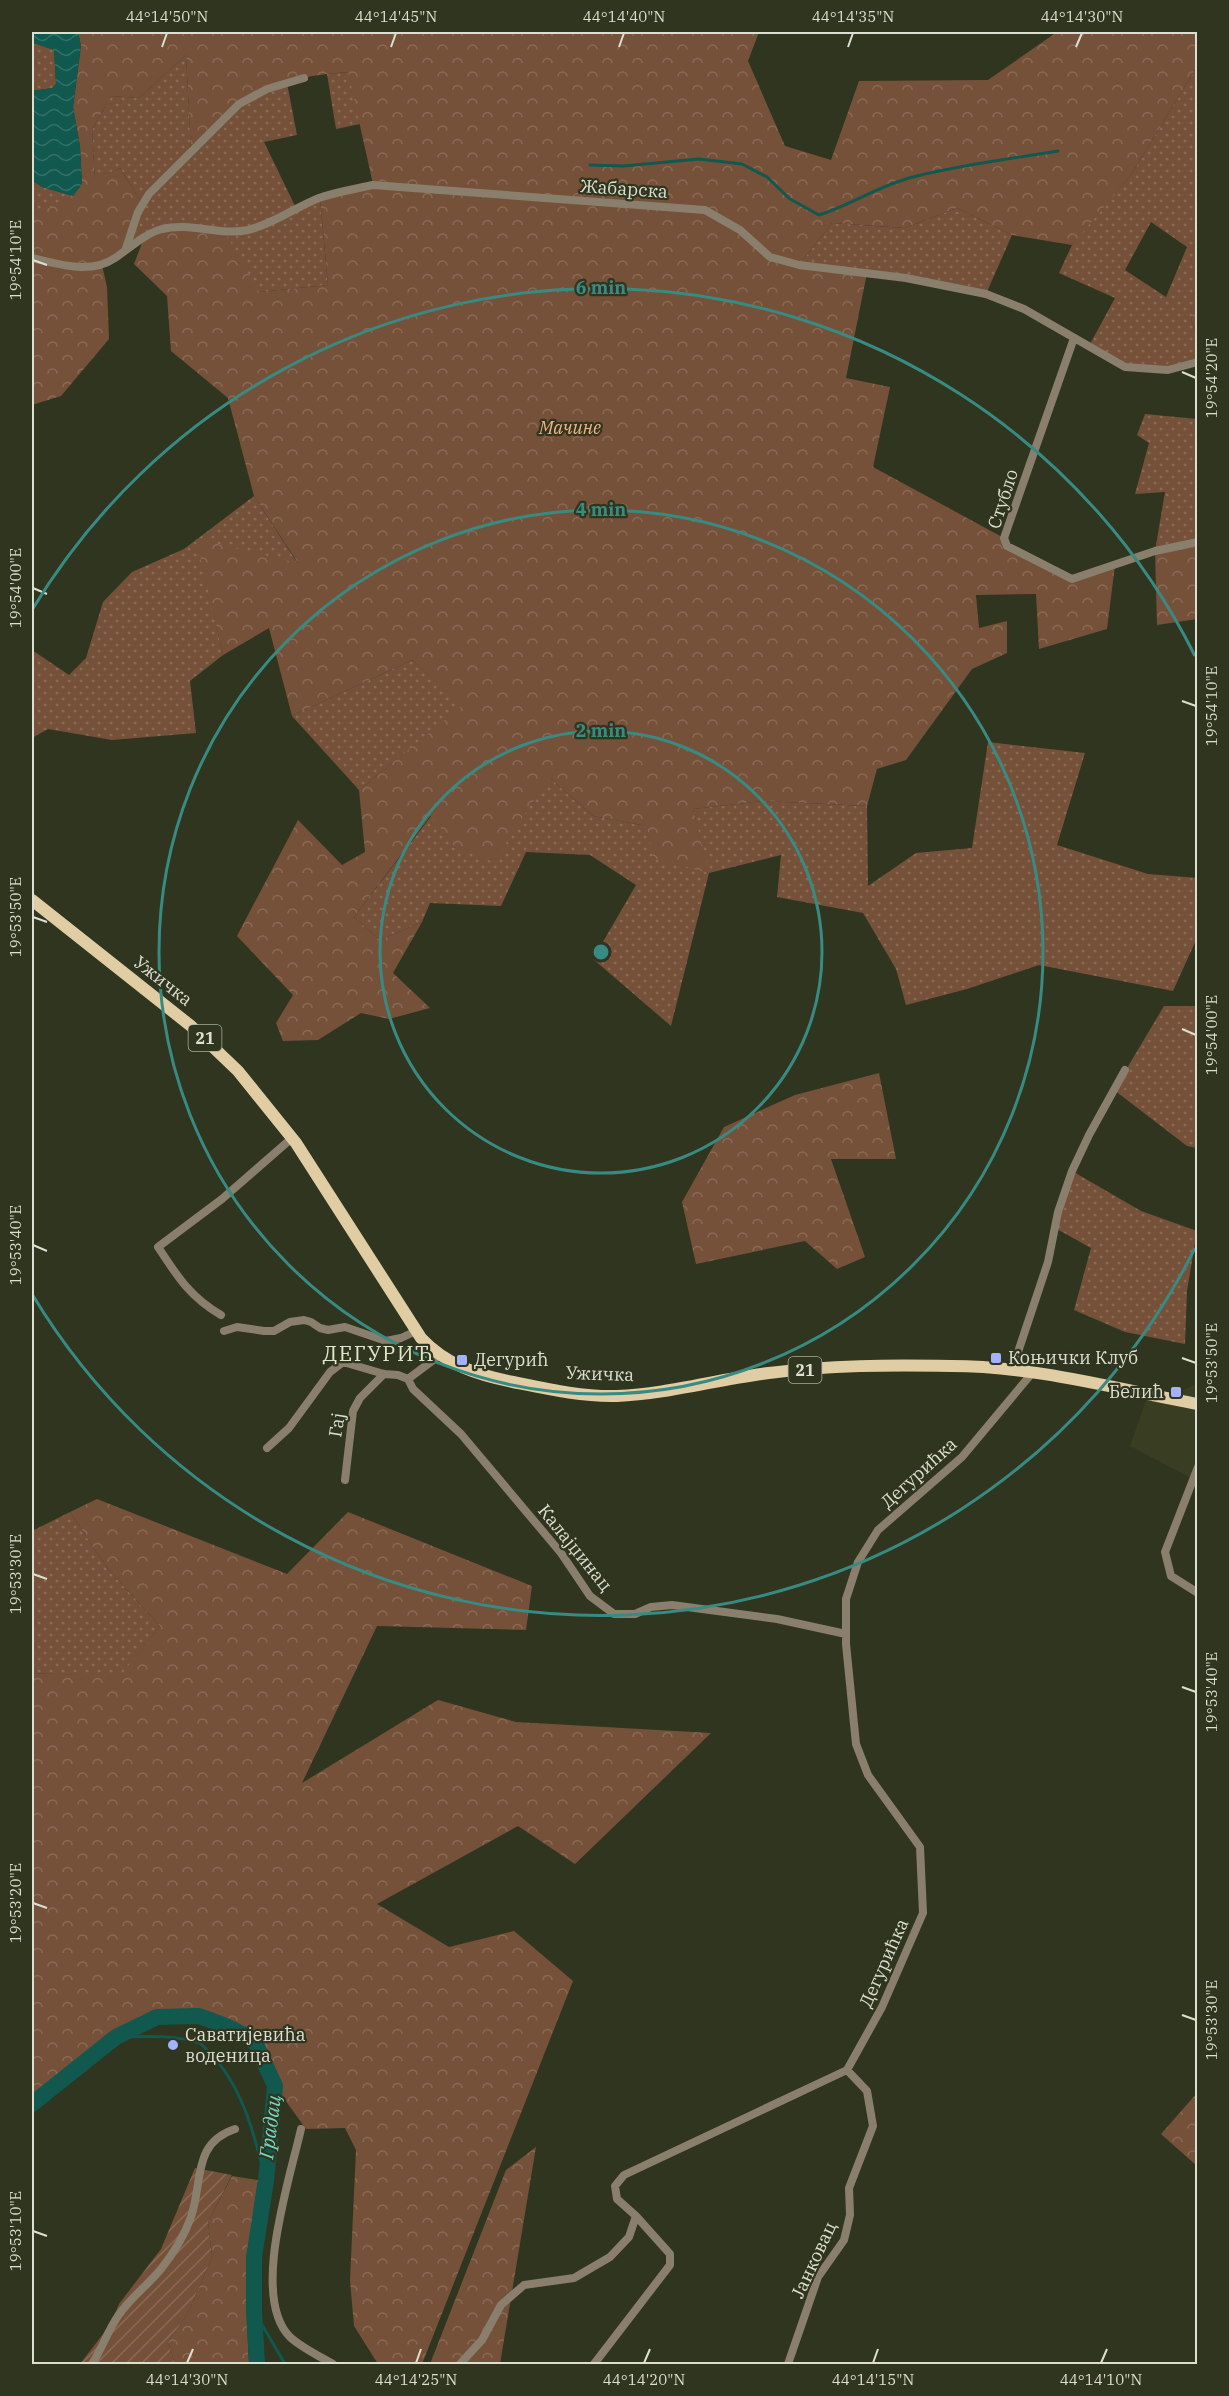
<svg xmlns="http://www.w3.org/2000/svg" width="1229" height="2396" viewBox="0 0 1229 2396" font-family="'IBM Plex Serif',serif">
<style>
.built{fill:#393e22}
.grass{fill:url(#grass-dots);fill-rule:evenodd}
.forest{fill:url(#forest-crowns)}
.garden{fill:url(#garden-furrows)}
.water{fill:url(#water-waves)}
.lines{fill:none;stroke-linecap:round;stroke-linejoin:round}
.stream{stroke:#11584e;stroke-width:3}
.river{stroke:#11584e;stroke-width:16}
.minor{stroke:#897f6c;stroke-width:8}
.primary{stroke:#e0cda4;stroke-width:12}
.ticks{fill:none;stroke:#dcdfd1;stroke-width:2}
.ring{fill:none;stroke:#388b82;stroke-width:3}
.poi-dot{fill:#a4b1fc;stroke:#30351f;stroke-width:2}
.labels{text-anchor:middle;stroke-width:4.5;stroke-linejoin:round;paint-order:stroke}
.shield{fill:#30351f;stroke:#a8ac9c;stroke-width:1.5}
.shield-label{font-size:16px;font-weight:bold;fill:#dcdfd1}
.street-label{font-size:18px;fill:#dcdfd1;stroke:#30351f}
.park-label{font-size:18px;font-style:italic;fill:#f5b185;stroke:#30351f}
.poi-label{font-size:18px;fill:#dcdfd1;stroke:#30351f;text-anchor:start}
.water-label{font-size:20px;font-style:italic;fill:#72d7c5;stroke:#30351f}
.quarter-label{font-size:21px;letter-spacing:1.5px;fill:#e0e6ca;stroke:#30351f}
.centre{fill:#388b82;stroke:#30351f;stroke-width:3}
.ring-label{font-size:18px;text-anchor:middle;font-weight:bold;fill:#388b82;stroke:#30351f;stroke-width:4.5;stroke-linejoin:round;paint-order:stroke}
.neatline{fill:none;stroke:#dcdfd1;stroke-width:2}
.ticks-label{font-size:15px;text-anchor:middle;fill:#dcdfd1}
</style>
<defs>
<pattern id="grass-dots" width="8" height="8" patternUnits="userSpaceOnUse" patternTransform="scale(1.5)"><rect width="8" height="8" fill="#765139"/><path d="M2 2h.1M6 6h.1" fill="none" stroke="#896a55" stroke-width="1.8" stroke-linecap="round"/></pattern>
<pattern id="forest-crowns" width="20" height="18" patternUnits="userSpaceOnUse" patternTransform="scale(1.5)"><rect width="20" height="18" fill="#765139"/><path d="M2 6a3 3 0 1 1 6 0M12 15a3 3 0 1 1 6 0" fill="none" stroke="#896a55"/></pattern>
<pattern id="garden-furrows" width="10" height="10" patternUnits="userSpaceOnUse" patternTransform="scale(1.5)"><rect width="10" height="10" fill="#765139"/><path d="M-1 1l2-2M0 10L10 0M9 11l2-2" fill="none" stroke="#896a55"/></pattern>
<pattern id="water-waves" width="16" height="10" patternUnits="userSpaceOnUse" patternTransform="scale(1.5)"><rect width="16" height="10" fill="#11584e"/><path d="M0 5q4-4 8 0t8 0" fill="none" stroke="#337066"/></pattern>
</defs>
<rect width="100%" height="100%" fill="#30351f"/>
<path class="built" d="M1197,1383v84l-4,12 -63,-33 18,-51 19,4z"/>
<path class="grass" d="M34,43l20,7 2,34 -3,4 -21,3v-45z
M186,55l5,96 48,-47 48,-21 10,52 -33,7 32,66 24,-10 8,87 -69,7 -79,-66 -54,22 16,-45 -22,-35 -25,12 -3,-50 19,-34 28,2z
M1197,59l1,238 -7,22 6,18v25l-29,8 -43,-3 -36,-21 26,-48 -56,-25 13,-28 9,-12 50,-58 65,-107zM1151,222l36,25 -21,50 -41,-27z
M349,72l11,52 -24,5 -9,-55z
M32,180l10,7 31,9 -22,13 -19,4z
M957,208l55,27 -26,59 -187,-29 33,-42 73,5z
M1145,414l52,5v123l-42,9 10,-59 -30,2 14,-51 -12,-8z
M254,496l44,68 -101,-24 26,115 -33,26 6,52 -84,7 -64,-11 -16,9v-88l37,25 17,-17 17,-56 29,-30 52,-23z
M412,660l51,46 -104,84 -67,-74z
M988,742l97,11 -28,92 91,29 50,4 -1,60 -24,53 -134,-26 -72,24 -61,16 -10,-36 -33,-56 -86,-16 4,-42 -72,18 -38,153 -78,-67 43,-74 -46,-30 -64,-3 -25,54 -71,-3 -8,19 -42,18 -26,-23 78,-102 23,33 94,-71 44,39 54,10 61,47 -15,-64 70,-8 104,5 1,80 48,-33 56,-5z
M1164,1006h33v142l-10,-2 -73,-56z
M1072,1171l69,40 56,20 -10,60 -2,53 -60,-12 -51,-22 17,-62 -36,-20z
M70,1512l38,57 52,57 -40,51 -88,-4v-142z"/>
<path class="forest" d="M78,32h101l3,2 3,-2h574l-11,29 37,85 46,14 28,-79 129,-1 69,-48h140l-1,36 -65,107 -59,70 -60,-10 -55,-27 -52,20 -73,-5 -33,42 68,8 -21,105 44,9 -17,80 131,71 3,8 65,33 43,-14 -8,64 -68,20 -3,-55 -60,1 3,33 28,-7v32l-35,16 -66,91 -29,9 -10,37 -104,-5 -70,8 16,64 -56,-15 -6,-32 -54,-10 -44,-39 -55,85 -39,-14 -24,-33 -77,102 26,23 42,-18 -29,51 37,35 -41,11 -28,-6 -43,27 -35,1 -7,-18 17,-28 -56,-59 61,-116 44,45 23,-13 -6,-62 103,-84 -50,-46 -120,56 -23,-88 -46,27 -27,-116 102,24 -44,-67 -26,-98 -57,-47 -4,-55 -33,-32 10,-26 16,-8 65,2 34,60 69,-7 -8,-87 53,-14 -25,-112c-36,3 -82,9 -111,34 -16,14 -31,31 -46,46l-5,-97 -47,43 -28,-2 -19,34 3,49 25,-11 22,35 -16,45 -24,17 5,22 2,52 -48,57 -29,9v-192c21,-5 36,-11 50,-29l-2,-38 -7,-39 8,-61z
M1197,297l1,40h-1l-6,-18z
M1197,542v77l-40,6 -2,-74z
M879,1073l17,86h-65l34,98 -28,12 -32,-28 -109,23 -14,-62 42,-75 71,-32z
M97,1499l190,75 61,-62 184,74 -6,44 -149,-4 -75,157 136,-83 78,22 195,11 -136,131 -57,-38 -141,78 72,43 65,-16 59,50 -151,383h-44l-24,-38 -4,-46 6,-130 -11,-22 -39,1 -31,-43 -21,-46 -28,-14 -27,-10 -42,1 -41,20 -84,64v-428l88,3 40,-50 -52,-57 -38,-57z
M1197,2093v73l-36,-32z
M536,2147l-36,217h-70l76,-194z
M232,2176l26,4c-10,61 -13,123 -9,184h-74l-7,-22 20,-29 24,-56 -4,-35z"/>
<path class="garden" d="M195,2168l37,7 -24,47 4,35 -24,56 -20,29 7,22h-95l30,-39 9,-21 42,-55z"/>
<path class="water" d="M32,32h46l3,14 -8,61 7,40 2,37 -9,12 -31,-9 -10,-7v-89l20,-3 4,-4 -2,-34 -20,-7 -2,3z"/>
<g class="lines">
<path class="stream" d="M590,165l34,1 75,-7 43,5 25,13 23,22 29,16c32,-10 61,-30 94,-38 46,-12 97,-18 145,-26
M116,2037c26,0 57,-3 83,6 4,2 7,6 10,9 34,34 46,85 57,129
M254,2311l31,53"/>
<path class="river" d="M32,2104l84,-67 41,-20 42,-1 27,10 28,14 21,46 -9,95 -12,76v54l3,53"/>
<path class="minor" d="M126,248l12,-36 11,-18 90,-90 28,-15 37,-11
M32,258c28,6 58,17 83,0 15,-10 29,-24 47,-29 29,-7 57,7 86,1 25,-6 48,-23 71,-32 17,-6 36,-9 54,-13l332,25 35,20 30,27 29,8 107,13 80,16 38,15 101,58 43,3 30,-8
M1074,338l-70,200 3,8 65,33 83,-28 43,-9
M221,1315c-31,-18 -44,-39 -63,-68l64,-48 70,-61
M224,1331l13,-4 27,4h10l16,-9 14,-2 7,2 9,6 8,2 17,-3 41,14 15,-3 15,-7
M440,1355l-32,24 5,10 48,45 100,119 29,43 24,18h21l16,-7 21,-2 105,14 69,15
M1012,1370l36,-108 10,-50 14,-41 17,-36 36,-65
M267,1448l22,-20 41,-56 13,-10 41,12 14,1 10,4
M1198,1467l-33,85 6,24 27,17
M345,1480l8,-69 7,-13 24,-24
M301,2129c-11,50 -51,168 -11,208 12,11 29,19 43,27
M92,2364c10,-15 16,-34 26,-48 12,-18 30,-31 43,-47 12,-15 24,-35 30,-52 12,-35 1,-74 44,-88
M460,2364l22,-24 19,-35 23,-20 50,-7 36,-21 19,-20 7,-21 -19,-17 -2,-13 9,-11 223,-105 35,-63 41,-94 -3,-66 -52,-72 -12,-31 -10,-100v-45l12,-37 20,-32 84,-73 71,-85
M594,2364l76,-99v-11l-34,-38
M788,2364l30,-87 26,-37 6,-25 -1,-27 24,-62 -6,-35 -20,-21"/>
<path class="primary" d="M32,900l159,126 47,45 58,72 125,195c25,27 57,37 92,44 34,7 69,15 104,14 51,-2 101,-17 152,-23 60,-8 122,-8 182,-7 83,0 166,23 247,38"/>
</g>
<path class="ticks" d="M162,47l5,-14M391,47l5,-14M619,47l5,-14M848,47l5,-14M1076,47l6,-14M33,260l14,5M1182,372l14,6M33,588l14,6M1182,701l14,5M33,917l14,5M1182,1029l14,6M33,1245l14,6M1182,1358l14,5M33,1574l14,5M1182,1687l14,5M33,1903l14,5M1182,2015l14,5M33,2231l14,5M187,2363l6,-14M416,2363l5,-14M644,2363l6,-14M873,2363l5,-14M1101,2363l6,-14"/>
<g class="ring">
<circle cx="601" cy="952" r="221"/>
<circle cx="601" cy="952" r="442"/>
<path d="M1195 1248A664 664 0 0 1 32 1294M32 610A664 664 0 0 1 1195 656"/>
</g>
<g class="poi-dot">
<rect x="990" y="1352" width="12" height="12" rx="3"/>
<rect x="456" y="1354" width="12" height="12" rx="3"/>
<rect x="1170" y="1386" width="12" height="12" rx="3"/>
<circle cx="173" cy="2045" r="6"/>
</g>
<g class="labels">
<g class="shield">
<rect x="188.5" y="1025" width="33" height="26" rx="4.5"/>
<rect x="788.5" y="1357" width="33" height="26" rx="4.5"/>
</g>
<g class="shield-label">
<text x="205" y="1044">21</text>
<text x="805" y="1376">21</text>
</g>
<g class="street-label">
<text transform="translate(624 189) rotate(4)" y="6">Жабарска</text>
<text transform="translate(1003 499) rotate(-72)" y="6">Стубло</text>
<text transform="translate(163 981) rotate(38)" y="6">Ужичка</text>
<text transform="translate(600 1374) rotate(2)" y="6">Ужичка</text>
<text transform="translate(337 1425) rotate(-81)" y="6">Гај</text>
<text transform="translate(919 1473) rotate(-42)" y="6">Дегурићка</text>
<text transform="translate(575 1548) rotate(51)" y="6">Калајџинац</text>
<text transform="translate(884 1963) rotate(-66)" y="6">Дегурићка</text>
<text transform="translate(814 2260) rotate(-65)" y="6">Јанковац</text>
</g>
<g class="park-label">
<text x="570" y="434">Мачине</text>
</g>
<g class="poi-label">
<text x="1008" y="1364">Коњички Клуб</text>
<text x="474" y="1366">Дегурић</text>
<text x="1164" y="1398" text-anchor="end">Белић</text>
<text x="185" y="2041">Саватијевића<tspan x="185" dy="21">воденица</tspan></text>
</g>
<g class="water-label">
<text transform="translate(270 2127) rotate(-83)" y="7">Градац</text>
</g>
<g class="quarter-label">
<text x="379" y="1361">ДЕГУРИЋ</text>
</g>
</g>
<circle cx="601" cy="952" r="9" class="centre"/>
<g class="ring-label">
<text x="601" y="294">6 min</text>
<text x="601" y="516">4 min</text>
<text x="601" y="737">2 min</text>
</g>
<rect width="1229" height="2396" fill="none" stroke="#30351f" stroke-width="66"/>
<rect x="33" y="33" width="1163" height="2330" class="neatline"/>
<g class="ticks-label">
<text x="167" y="22">44°14'50"N</text>
<text x="396" y="22">44°14'45"N</text>
<text x="624" y="22">44°14'40"N</text>
<text x="853" y="22">44°14'35"N</text>
<text x="1082" y="22">44°14'30"N</text>
<text transform="translate(16 260) rotate(-90)" y="5">19°54'10"E</text>
<text transform="translate(1212 378) rotate(-90)" y="5">19°54'20"E</text>
<text transform="translate(16 588) rotate(-90)" y="5">19°54'00"E</text>
<text transform="translate(1212 706) rotate(-90)" y="5">19°54'10"E</text>
<text transform="translate(16 917) rotate(-90)" y="5">19°53'50"E</text>
<text transform="translate(1212 1035) rotate(-90)" y="5">19°54'00"E</text>
<text transform="translate(16 1245) rotate(-90)" y="5">19°53'40"E</text>
<text transform="translate(1212 1363) rotate(-90)" y="5">19°53'50"E</text>
<text transform="translate(16 1574) rotate(-90)" y="5">19°53'30"E</text>
<text transform="translate(1212 1692) rotate(-90)" y="5">19°53'40"E</text>
<text transform="translate(16 1903) rotate(-90)" y="5">19°53'20"E</text>
<text transform="translate(1212 2020) rotate(-90)" y="5">19°53'30"E</text>
<text transform="translate(16 2231) rotate(-90)" y="5">19°53'10"E</text>
<text x="187" y="2385">44°14'30"N</text>
<text x="416" y="2385">44°14'25"N</text>
<text x="644" y="2385">44°14'20"N</text>
<text x="873" y="2385">44°14'15"N</text>
<text x="1101" y="2385">44°14'10"N</text>
</g>
</svg>
